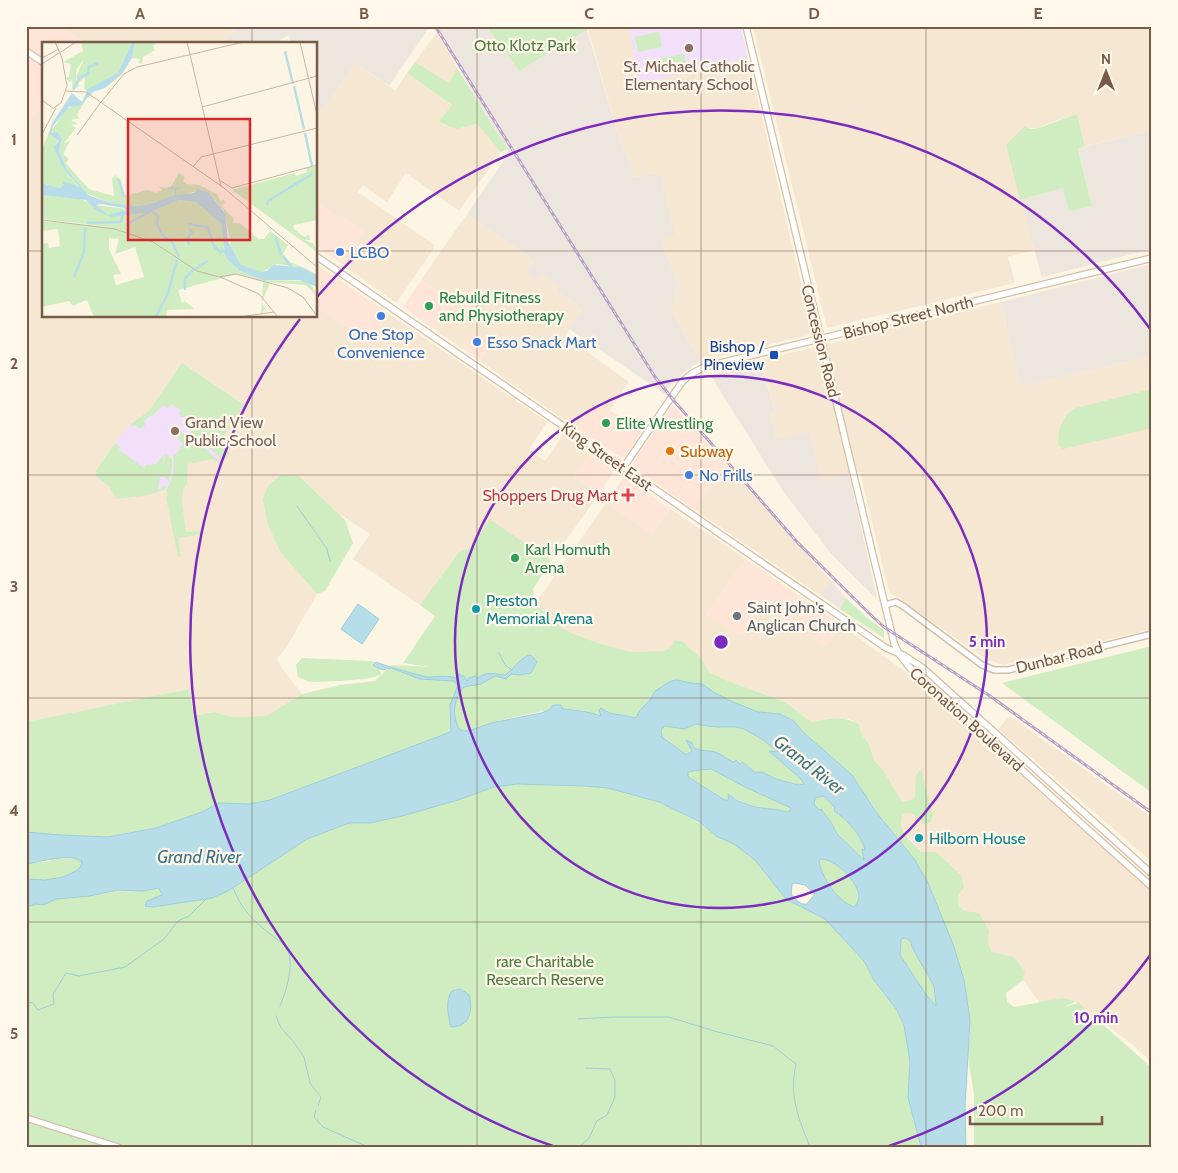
<svg xmlns="http://www.w3.org/2000/svg" width="1178" height="1173" viewBox="0 0 1178 1173" font-family="Cabin,sans-serif">
<style>
.residential{fill:#f5e7d2}
.commercial{fill:#fee5d7}
.industrial{fill:#ede6de}
.education{fill:#f2e0fa}
.green{fill:#d0ecc1}
.water{fill:#b7dee8;stroke:#9dceda;fill-rule:evenodd}
.lines{fill:none;stroke-linecap:round;stroke-linejoin:round}
.stream{stroke:#9dceda;stroke-width:1}
.tertiary-casing{stroke:#d1bfac;stroke-width:8}
.secondary-casing{stroke:#d5bfa9;stroke-width:8}
.tertiary{stroke:#fff;stroke-width:5}
.secondary{stroke:#fff;stroke-width:5.5}
.rail-casing{stroke:#b8a1c8;stroke-width:3}
.rail{stroke:#fff8eb;stroke-width:1;stroke-dasharray:4;stroke-linecap:butt}
.grid{fill:none;stroke:#775b48;stroke-width:1;stroke-opacity:0.55}
.ring{fill:none;stroke:#7b2cbf;stroke-width:2.5}
.education-dot{fill:#8d6e63;stroke:#fff8eb;stroke-width:2}
.shop-dot{fill:#3f7fe0;stroke:#fff8eb;stroke-width:2}
.leisure-dot{fill:#2e9e5b;stroke:#fff8eb;stroke-width:2}
.transit-dot{fill:#1a4fb4;stroke:#fff8eb;stroke-width:2}
.food-dot{fill:#e8710a;stroke:#fff8eb;stroke-width:2}
.health-dot{fill:#e0444e;stroke:#fff8eb;stroke-width:2}
.culture-dot{fill:#0f9aa8;stroke:#fff8eb;stroke-width:2}
.worship-dot{fill:#6b7280;stroke:#fff8eb;stroke-width:2}
.labels{text-anchor:middle;stroke-width:4.5;stroke-linejoin:round;paint-order:stroke}
.park-label{font-size:16px;fill:#4e7e3f;stroke:#fff8eb}
.education-label{font-size:16px;fill:#785e54;stroke:#fff8eb}
.shop-label{font-size:16px;fill:#366cbe;stroke:#fff8eb;text-anchor:start}
.leisure-label{font-size:16px;fill:#27864d;stroke:#fff8eb;text-anchor:start}
.street-label{font-size:16px;fill:#775b48;stroke:#fff8eb}
.transit-label{font-size:16px;fill:#164399;stroke:#fff8eb;text-anchor:end}
.food-label{font-size:16px;fill:#c56008;stroke:#fff8eb;text-anchor:start}
.health-label{font-size:16px;fill:#be3a42;stroke:#fff8eb;text-anchor:end}
.culture-label{font-size:16px;fill:#0d838f;stroke:#fff8eb;text-anchor:start}
.worship-label{font-size:16px;fill:#5b616d;stroke:#fff8eb;text-anchor:start}
.water-label{font-size:18px;font-style:italic;fill:#3e7585;stroke:#fff8eb}
.inset-river{fill:none;stroke:#b7dee8;stroke-width:2.5}
.inset-road{fill:none;stroke:#c7b7a6;stroke-width:1}
.view{fill:#d62828;fill-opacity:0.15;stroke:#d62828;stroke-width:2.5}
.inset-edge{fill:none;stroke:#775b48;stroke-width:2.5}
.centre{fill:#7b2cbf;stroke:#fff8eb;stroke-width:2.5}
.ring-label{font-size:15px;text-anchor:middle;font-weight:bold;fill:#7b2cbf;stroke:#fff8eb;stroke-width:4.5;stroke-linejoin:round;paint-order:stroke}
.neatline{fill:none;stroke:#775b48;stroke-width:2}
.grid-label{font-size:16px;text-anchor:middle;font-weight:bold;fill:#775b48}
</style>
<rect width="100%" height="100%" fill="#fdf5e4"/>
<path class="residential" d="M59,26h178l-13,18h-138z
M587,26h42l10,57 109,-25 65,276 -113,27 -28,-49 6,-29 -17,-43 -2,-67 -24,4 -15,-36z
M753,26h399v105l-67,15 -8,-32 -30,10 -8,4h-11l-22,17 28,105 -26,7 7,26 -188,45z
M437,32l20,36 -8,15 -34,-21z
M356,63l39,28 12,-18 45,32 -13,16 4,4 8,1 6,3 20,-5 24,28 -42,59 -53,-38 -19,29 -24,-17 -5,7 76,53v3l-37,54h-2l-53,-38 22,-33 -22,-15 -2,2 -24,-16v-98l7,5z
M38,109l6,4v203h272v-10l54,36 19,-28 158,108 -18,27 16,12 19,-28 26,20 -16,23 25,18 -48,67 -62,-41 -17,27 -13,5 -39,53 -67,-46 17,-25 -32,-21 -39,-37 -18,77 36,41 -31,54 -9,11 4,8 21,27 -36,22 -34,1 -17,-5 -21,4 -5,-27 -163,33v-596z
M467,214l68,47 -9,12 16,-1 17,14 -3,5 27,18 -18,27 64,46 -19,28 -10,-7 -4,7 -5,-3 -15,21 -96,-67 10,-13 -16,-12 -11,13 -28,-19 19,-27 -33,-23z
M1001,302l20,85 131,-32v274l-149,36 -17,-6 -97,-67 -29,-120 -39,9 -45,-42 -6,-27 5,-1 -14,-51z
M726,464l105,117 -11,14 -126,-86z
M606,503l46,31 18,-25 76,50 -40,55 32,21h5l18,-28 8,1 57,38 15,-21 67,49 244,214v175l-19,-18 -60,-45 -11,-2 -22,5 -17,-23 2,-9 -11,-14 -22,-5 -4,-9 1,-12 -30,-25 -1,-11 -22,-42 -14,-1 -22,-24v-9l3,-5 8,-2 13,12 -9,-46 1,15 -2,6 -12,4 -17,-30 -11,-13 -5,-16 -8,-10 -2,-10 -10,-5 -38,3 -26,-20 -57,-21 -19,-9 -8,-14 -19,-17 -7,-1 -4,7 -7,4 -33,1 -33,-9 -29,-11 -9,-6 -25,-22z
M1010,716l142,102v44l-154,-133z"/>
<path class="commercial" d="M26,26h33l27,18h-42v69l-6,-4 -12,17z
M318,203l22,15 2,-2 22,15 -22,33 -26,-18v-41z
M316,264l73,50 -19,28 -54,-36z
M421,280l34,23 -20,27 -32,-23z
M473,335l17,13 -10,13 -17,-12z
M600,403l42,29 -15,22 -4,3h-3l-44,-29 15,-21 5,3z
M673,405l53,59 -32,45 -58,-40 -2,-4 1,-5z
M590,453l24,18 -15,23 -25,-18z
M624,477l46,32 -18,25 -46,-31z
M746,559l95,66 -15,21 -57,-38 -8,-1 -18,28h-5l-32,-21z"/>
<path class="industrial" d="M237,26h193l-41,60 -33,-23 -33,46 -7,-5v-60h-25l-2,-9 -16,9h-49z
M431,26h55l33,45 68,-41 33,111 15,36 24,-4 16,62 -14,5 17,43 -6,29 28,49 -15,10 -18,18 -2,5 -96,-65 14,-20 -27,-18 3,-5 -17,-13 -5,7 -11,-7 9,-12 -68,-47 42,-61 -72,-121z
M1152,131v118l-110,28 -22,-77 43,-12 29,18 -14,-58z
M1152,264v91l-131,32 -20,-85z
M761,363l14,48 -5,1 6,27 33,-7 12,49 28,-7 28,125 -46,-45 -48,-63 -72,-115z
M831,581l15,17 -6,11 -20,-14z"/>
<path class="education" d="M629,26h112l7,32 -109,26z
M182,363l62,42 -23,35 8,13 -9,10 -7,-4 -38,7 -4,24h-6l-8,3 -41,6 -6,-12 -14,-10v-6l30,-42 23,-18z"/>
<path class="green" d="M486,26h101v4l-68,41z
M659,32l3,15 -24,5 -3,-15z
M684,54l3,13 -30,7 -3,-14z
M415,62l34,21 8,-15 50,81 -6,3 -24,-28 -20,5c-6,-3 -12,-3 -18,-8l13,-16 -45,-32z
M1077,114l8,32 -7,3 14,57 -23,5 -6,-23 -43,12 -14,-55 19,-19c3,2 4,3 8,3 4,1 37,-13 44,-15z
M182,363l62,42 -23,35 9,14 -6,7 -32,-28 -2,-3 4,-6 -1,-5 -7,-4 -2,2h-4l-1,-4 2,-3 -10,-6 -3,4 -5,-3 -11,11 -1,-1 -7,6 1,4 -3,3h-5v-2l-3,-1 -1,2 -2,-3 18,-13z
M1152,389v39l-89,21 -4,-3c-3,-14 4,-32 17,-38z
M178,427l10,12 3,-2 31,26 -3,4v-4l-6,-4 -25,5 -1,20 -4,5 -1,13 4,30 17,-1v3l-25,4 3,18 -3,1 -12,-60 2,-1 -2,-6c7,-10 9,-22 7,-34l8,-7 -1,-2 3,-3 -10,-12z
M115,443l5,4 -1,3 25,18 2,-3 10,-1 7,-9v8l1,1 1,-11 7,6v8l-3,15 -4,-5h-5l-2,12h3l1,-3h5l-3,4 -21,6 -29,3 8,-5 -7,3 -5,-10 -15,-12 3,-3 -2,1v-2z
M281,475l18,1 46,44 8,23 -28,48 -8,3 -36,-41 -13,-28 -5,-26 5,-13z
M489,519l62,42 -18,28 2,15 25,22 9,6 29,11 33,9 33,-1 7,-4 4,-7 7,1 19,17 8,14 19,9 57,21 26,20c20,-3 29,-7 48,2l2,10 8,10 5,16 11,13 17,29 12,-3c4,-10 -3,-22 7,-29l12,45 -3,8 -6,1 -13,-11 -8,1c-8,15 8,28 19,38h14l25,23 3,13 -6,7 1,11 6,5 14,2 10,18 -1,12 4,9 22,5 11,14 -2,9 -17,13 1,9 7,5 48,-9 11,2 2,2 -12,5 16,-4 73,65v79h-178v-52l-8,-50 4,-8v-17l-17,-76 -25,-61 -13,-23 -39,-48 -24,-37 -49,-43 -9,-11 -14,-7 -22,-2 -27,-11 -16,-8 -13,-9 -11,-1 -14,-3c-6,3 -14,6 -19,10 -5,2 -19,22 -20,27l-4,1c-13,-5 -21,-1 -33,-10v8c-5,-2 -10,-1 -15,-2 -4,-1 -7,-4 -11,-4 -19,-4 -63,7 -83,13 -11,3 -22,10 -33,6l-189,71 -20,4 -31,-1 -17,9 -46,16 -48,9 -48,-2 -34,-3v-110l163,-33 5,27 21,-4 17,5 34,-1 36,-22 38,-9 35,-4 6,-6 -16,4 -26,2 -29,1 -12,-5 -2,-12 6,-7 69,3c7,2 8,7 10,14l11,-10 38,2 -27,-4 32,-47 -15,-11 39,-53 13,-5z
M846,598l20,19 18,13v8l-44,-29z
M1152,646v147l-150,-110z
M695,724l21,3h20l8,2 18,10 17,13h-9l31,27 3,5 -6,1 -22,-6 -14,-7h-8l-6,-6 -19,-6 -16,-9h-8l-14,-4 1,4 -4,3h-3l-23,-17 -1,-7 4,-4 20,3z
M711,769l36,19 44,19 -2,5c-6,0 -11,-3 -16,-3 -15,0 -25,-4 -38,-11l-9,2 -38,-23v-5l10,-2z
M517,784l68,2 23,2 51,14 41,21 16,13 39,13 50,60 20,10 39,42 10,19 23,30 7,15 6,37 -1,21 12,64h-895v-244l23,-1 7,-3 36,-3 25,-6 26,1 16,-3 3,7 66,-4 79,-52 42,-16h21l32,-7 56,-16 36,-13z
M824,795l11,14 -1,2c13,7 28,25 31,40l-2,-1 1,11 -27,-27 -6,-12 -8,-11 -4,-1 -5,-6 1,-5z
M55,858l23,1 4,3c-2,13 -25,17 -35,18 -6,1 -14,-2 -21,-1v-15l23,-3z
M820,859c15,-1 38,23 39,37 0,5 -2,7 -4,11 -17,-4 -33,-30 -36,-46z
M906,937l5,5 1,5 22,39 2,20 -9,-10 -27,-41 1,-16z"/>
<path class="water" d="M358,604l21,15 -17,25 -21,-15z
M529,655l3,1 5,6 -6,11 -11,2 -9,-1 -5,5 -11,-3 -14,8 -17,3c-11,12 -12,28 -5,42l5,2 7,-1 20,-7 50,-10 8,-3 4,-5h8l2,4c11,1 28,3 38,7l-2,-6 2,-2c12,9 20,5 33,10l3,-1 1,-4 13,-15 4,-7 16,-10 6,-1 14,3 11,1 13,9 16,8 27,11 22,2 14,7 9,11 49,43 24,37 39,48 13,23 25,61 11,36 6,40 -5,87 1,40h-45l-13,-50 2,-35 -6,-37 -7,-15 -23,-30 -10,-19 -39,-42 -39,-20 -31,-39 -21,-16 -18,-8 -16,-14 -41,-20 -51,-14 -23,-2 -68,-2 -23,3 -36,13 -56,16 -32,7h-21l-42,16 -79,52 -16,7 -59,9 -8,-1 2,-5 15,-6 -3,-7 -16,3 -26,-1 -27,6 -34,3 -13,6 -7,-1 -10,3v-28l19,1 18,-3 13,-6 5,-5 1,-4c-11,-10 -42,0 -56,2v-32l34,3 48,2 48,-9 46,-16 17,-9 31,1 20,-4 178,-67 3,-2 -1,-26 8,-20 -5,-4 -33,-2 -29,-11 -9,2 -9,-5 3,-3c3,2 48,15 52,15 10,0 19,-2 28,1h2l1,-4 6,3 2,4 2,-3 6,-2 3,2c8,-7 18,-4 27,-3 9,-6 13,-15 24,-20zM695,724l21,3h20l8,2 18,10 16,13 -9,-1 32,28 3,5 -6,1 -22,-6 -14,-7h-8l-11,-10 -3,2 -4,-4 -2,2c-8,-2 -11,-8 -19,-10 -5,-2 -12,0 -17,-3 -5,-1 -4,-1 -6,-6l-6,-3 6,11 -4,3h-3l-23,-17 -1,-7 4,-4 20,3zM711,769l36,19 44,20 -2,4c-6,0 -11,-3 -16,-3 -14,0 -34,-5 -45,-15l1,6h-4l-37,-23v-5l10,-2zM824,796l11,12 -1,3c12,7 28,25 31,39l-3,-1 2,11 -27,-26 -6,-12 -10,-13 -2,1 -5,-6 1,-6zM820,859c15,-1 38,23 39,37 0,4 -2,7 -4,11 -17,-4 -34,-31 -36,-46zM795,883l10,2 10,9 -8,10c-6,1 -12,-4 -16,-9l1,-11zM903,938h3l5,4 1,5 22,39 2,20 -9,-10 -27,-41 1,-15z
M461,989l8,6c4,16 1,32 -18,32 -3,-10 -6,-28 1,-36z"/>
<g class="lines">
<path class="stream" d="M297,506l30,43 3,12
M499,653l6,12 7,5
M233,888c8,20 19,32 36,45 5,5 15,10 18,16 8,14 -1,43 -7,57
M26,1002l7,1 5,7 16,-6 -1,-10 13,-21 13,3 46,-9 39,-28 14,-18 11,-5 17,-17
M276,1016l5,12 12,13 11,16 6,26 11,14 -3,9
M578,1019l35,-2h56l45,14 59,15 23,18c-7,32 2,53 14,83
M316,1110l-2,7 9,10 45,20
M579,1147l10,-9 8,-17 10,-6 8,-18v-17l-5,-11 -24,-1"/>
<defs>
<path id="tertiary" d="M885,605l11,-3 7,4 79,59 12,5h14l144,-36"/>
<path id="secondary" d="M746,26l148,617 5,11 15,19 238,214
M26,51l18,12
M316,256l570,392 19,8 18,12 229,206
M623,468l59,-86 9,-8 13,-7 448,-109
M26,1118l92,29"/>
</defs>
<use href="#tertiary" class="tertiary-casing"/>
<use href="#secondary" class="secondary-casing"/>
<use href="#tertiary" class="tertiary"/>
<use href="#secondary" class="secondary"/>
<defs>
<path id="rail" d="M435,26l220,351 20,25 123,141 76,75 10,9 106,69 162,117"/>
</defs>
<use href="#rail" class="rail-casing"/>
<use href="#rail" class="rail"/>
</g>
<path class="grid" d="M252,26v18M477,26v1121M701,26v1121M926,26v1121M26,251h18M316,251h836M252,316v831M26,475h1126M26,698h1126M26,922h1126"/>
<g class="ring">
<circle cx="721" cy="642" r="266"/>
<path d="M1151 954A531 531 0 0 1 889 1146M553 1146A531 531 0 0 1 300 319M317 297A531 531 0 0 1 1151 330"/>
</g>
<g class="education-dot">
<circle cx="689" cy="48" r="5"/>
<circle cx="175" cy="431" r="5"/>
</g>
<g class="shop-dot">
<circle cx="340" cy="252" r="5"/>
<circle cx="381" cy="316" r="5"/>
<circle cx="477" cy="342" r="5"/>
<circle cx="689" cy="475" r="5"/>
</g>
<g class="leisure-dot">
<circle cx="429" cy="306" r="5"/>
<circle cx="606" cy="423" r="5"/>
<circle cx="515" cy="558" r="5"/>
</g>
<rect class="transit-dot" x="769" y="350" width="10" height="10" rx="2.5"/>
<circle class="food-dot" cx="670" cy="451" r="5"/>
<path class="health-dot" d="M625.5 487.5h5v5h5v5h-5v5h-5v-5h-5v-5h5z"/>
<g class="culture-dot">
<circle cx="476" cy="609" r="5"/>
<circle cx="919" cy="838" r="5"/>
</g>
<circle class="worship-dot" cx="737" cy="616" r="5"/>
<g class="labels">
<g class="park-label">
<text x="525" y="51">Otto Klotz Park</text>
<text x="545" y="967">rare Charitable<tspan x="545" dy="18">Research Reserve</tspan></text>
</g>
<g class="education-label">
<text x="689" y="72">St. Michael Catholic<tspan x="689" dy="18">Elementary School</tspan></text>
<text x="185" y="428" text-anchor="start">Grand View<tspan x="185" dy="18">Public School</tspan></text>
</g>
<g class="shop-label">
<text x="350" y="258">LCBO</text>
<text x="381" y="340" text-anchor="middle">One Stop<tspan x="381" dy="18">Convenience</tspan></text>
<text x="487" y="348">Esso Snack Mart</text>
<text x="699" y="481">No Frills</text>
</g>
<g class="leisure-label">
<text x="439" y="303">Rebuild Fitness<tspan x="439" dy="18">and Physiotherapy</tspan></text>
<text x="616" y="429">Elite Wrestling</text>
<text x="525" y="555">Karl Homuth<tspan x="525" dy="18">Arena</tspan></text>
</g>
<g class="street-label">
<text transform="translate(908 317) rotate(-14)" y="6">Bishop Street North</text>
<text transform="translate(821 341) rotate(76)" y="6">Concession Road</text>
<text transform="translate(607 456) rotate(35)" y="6">King Street East</text>
<text transform="translate(1059 657) rotate(-14)" y="6">Dunbar Road</text>
<text transform="translate(967 719) rotate(42)" y="6">Coronation Boulevard</text>
</g>
<g class="transit-label">
<text x="764" y="352">Bishop /<tspan x="764" dy="18">Pineview</tspan></text>
</g>
<g class="food-label">
<text x="680" y="457">Subway</text>
</g>
<g class="health-label">
<text x="618" y="501">Shoppers Drug Mart</text>
</g>
<g class="culture-label">
<text x="486" y="606">Preston<tspan x="486" dy="18">Memorial Arena</tspan></text>
<text x="929" y="844">Hilborn House</text>
</g>
<g class="worship-label">
<text x="747" y="613">Saint John's<tspan x="747" dy="18">Anglican Church</tspan></text>
</g>
<g class="water-label">
<text transform="translate(809 765) rotate(38)" y="6">Grand River</text>
<text x="199" y="863">Grand River</text>
</g>
</g>
<g transform="translate(42 42)">
<rect width="275" height="275" fill="#fdf5e4"/>
<path d="M39,0h51l-14,31 -31,18 -3,-2 1,-12 -7,6 -2,-6 8,-18 -8,11v10l3,6 -6,5 -1,-12 -5,6 2,-4 -3,-3 3,-1 2,-13 -8,-2 20,-11zM93,0h22l-4,4 2,4 -12,7 -1,7 -4,-1 2,-4 -8,-1zM43,59l-8,14 3,3 -9,2 7,4 -7,1 5,3 -12,15 6,-2 -7,13 6,5 -3,4 4,5 19,21 25,7 -2,-17 3,-4 5,4 3,17 25,-6 8,3 6,-3 -3,-3 11,1 9,-15 6,4 -2,4 4,3 12,1 18,9 4,8 2,-3 2,4 -4,2 13,14 -1,4h7l18,16h6l6,-8 18,14 -5,9 7,8 17,7 10,6 -18,-8 -22,-3 -17,9 -21,-9 -7,-12 -8,-42 -14,-16 -9,-4 -62,16 -28,-3 -25,-10 -19,-23 -8,-20 3,-11 -4,-7 -4,3 -2,-5 14,-21zM7,90l10,8 -6,7 10,21 16,20 -13,-6h-4l2,3 -5,3 -17,-5v-33zM275,124v54l-23,5 -1,3 11,9 5,-2 1,5h-6l9,3 4,9 -85,-62 63,-17 1,3 11,-4 -1,-4zM1,153l35,3 18,7 30,4 -11,6 36,-4 28,-11 17,2 10,5 15,16 4,23 11,22 27,12 41,1 7,3 6,13 -11,-12 -39,-3 -30,-8 -59,16 4,13 3,-2 9,8 -27,1 -1,7h-72l-7,-17 -14,6 -4,-5 -27,6v-63l6,-1 1,5 11,-2 -2,-17 -16,2v-10l60,5 -60,-7zM67,196l10,1 -4,15 20,-7 9,30 -28,8 -3,-10 8,-1 -12,-25zM221,240l7,1 -8,19 3,7 -4,5z" fill="#d0ecc1" fill-rule="evenodd"/>
<path d="M90,0h3l-3,16 -10,16 -17,14 -12,4 -12,13 -12,2 -16,19 -1,7 6,-1 4,7 -3,11 8,20 21,25 23,8 28,3 17,-4 19,-7v-5l-7,-2 -1,-1h17l-8,3v5l18,-2 4,-4 11,4 16,20 3,28 12,23 20,8 7,-1 6,-6 27,2 17,8v12l-18,-7h-37l-23,-10 -11,-10 -8,-15 5,6 -4,-28 -25,-21 -17,-2 -29,12 -39,5 -14,-6 -11,-11 -44,-5v-12l17,5 5,-3 -2,-3h4l13,5 -16,-19 -10,-21 6,-6 -10,-8 3,-10 20,-30 10,9 6,-13 30,-16zM59,162l23,4 2,2 -18,5 -12,-10z" fill="#b7dee8" fill-rule="evenodd"/>
<path class="inset-river" d="M243,9l8,33M252,44l10,43M31,47l7,-12 8,-3 1,-7 9,-4M263,91l7,33M77,137l5,18M225,163l1,-4 44,-27M110,169l6,6 -1,7 4,9M45,181l34,-1 2,-8M146,182l20,3 6,19 6,6 3,-1M84,183l23,-13M147,187l3,3 -5,7 2,6M119,192l11,8 7,15M233,194l6,19M241,214l9,12M153,227l13,-8M32,235l10,-25 1,-24M143,248v-11l9,-10M114,275l12,-24 9,-33"/>
<path class="inset-road" d="M145,0l34,144M258,0l17,73M0,16l17,-9M0,22l34,-22M24,49l20,1 138,96 93,79M0,58l12,9M59,60l23,-28 13,-7 107,-25M160,65l115,-31M12,66l7,-5 6,-17 -5,-28 -7,-16M0,92l14,-26M35,93l24,-33M151,125l8,-10 116,-29M179,139l11,7 85,-23M0,178l73,9 38,13 44,29 22,6 17,-3 52,14 15,9 14,19M178,235l39,17 19,23M197,275l35,-5"/>
<path class="view" d="M86,77h122v121h-122z"/>
<rect width="275" height="275" class="inset-edge"/>
</g>
<circle cx="721" cy="642" r="8" class="centre"/>
<g class="ring-label">
<text x="987" y="647">5 min</text>
<text x="1096" y="1023">10 min</text>
</g>
<rect width="1178" height="1173" fill="none" stroke="#fff8eb" stroke-width="55"/>
<g transform="translate(1106 72)" stroke="#fff8eb" stroke-width="4" paint-order="stroke">
<path d="M0-4L9 19L0 12L-9 19Z" fill="#775b48"/>
<text y="-8" font-size="14" font-weight="bold" text-anchor="middle" fill="#775b48">N</text>
</g>
<path d="M970 1116v8h132v-8" fill="none" stroke="#775b48" stroke-width="2.5"/>
<text x="978" y="1116" font-size="15" fill="#775b48" stroke="#fff8eb" stroke-width="4" paint-order="stroke">200 m</text>
<rect x="28" y="28" width="1122" height="1118" class="neatline"/>
<g class="grid-label">
<text x="140" y="19">A</text>
<text x="364" y="19">B</text>
<text x="589" y="19">C</text>
<text x="814" y="19">D</text>
<text x="1038" y="19">E</text>
<text x="14" y="145">1</text>
<text x="14" y="369">2</text>
<text x="14" y="592">3</text>
<text x="14" y="816">4</text>
<text x="14" y="1039">5</text>
</g>
</svg>
